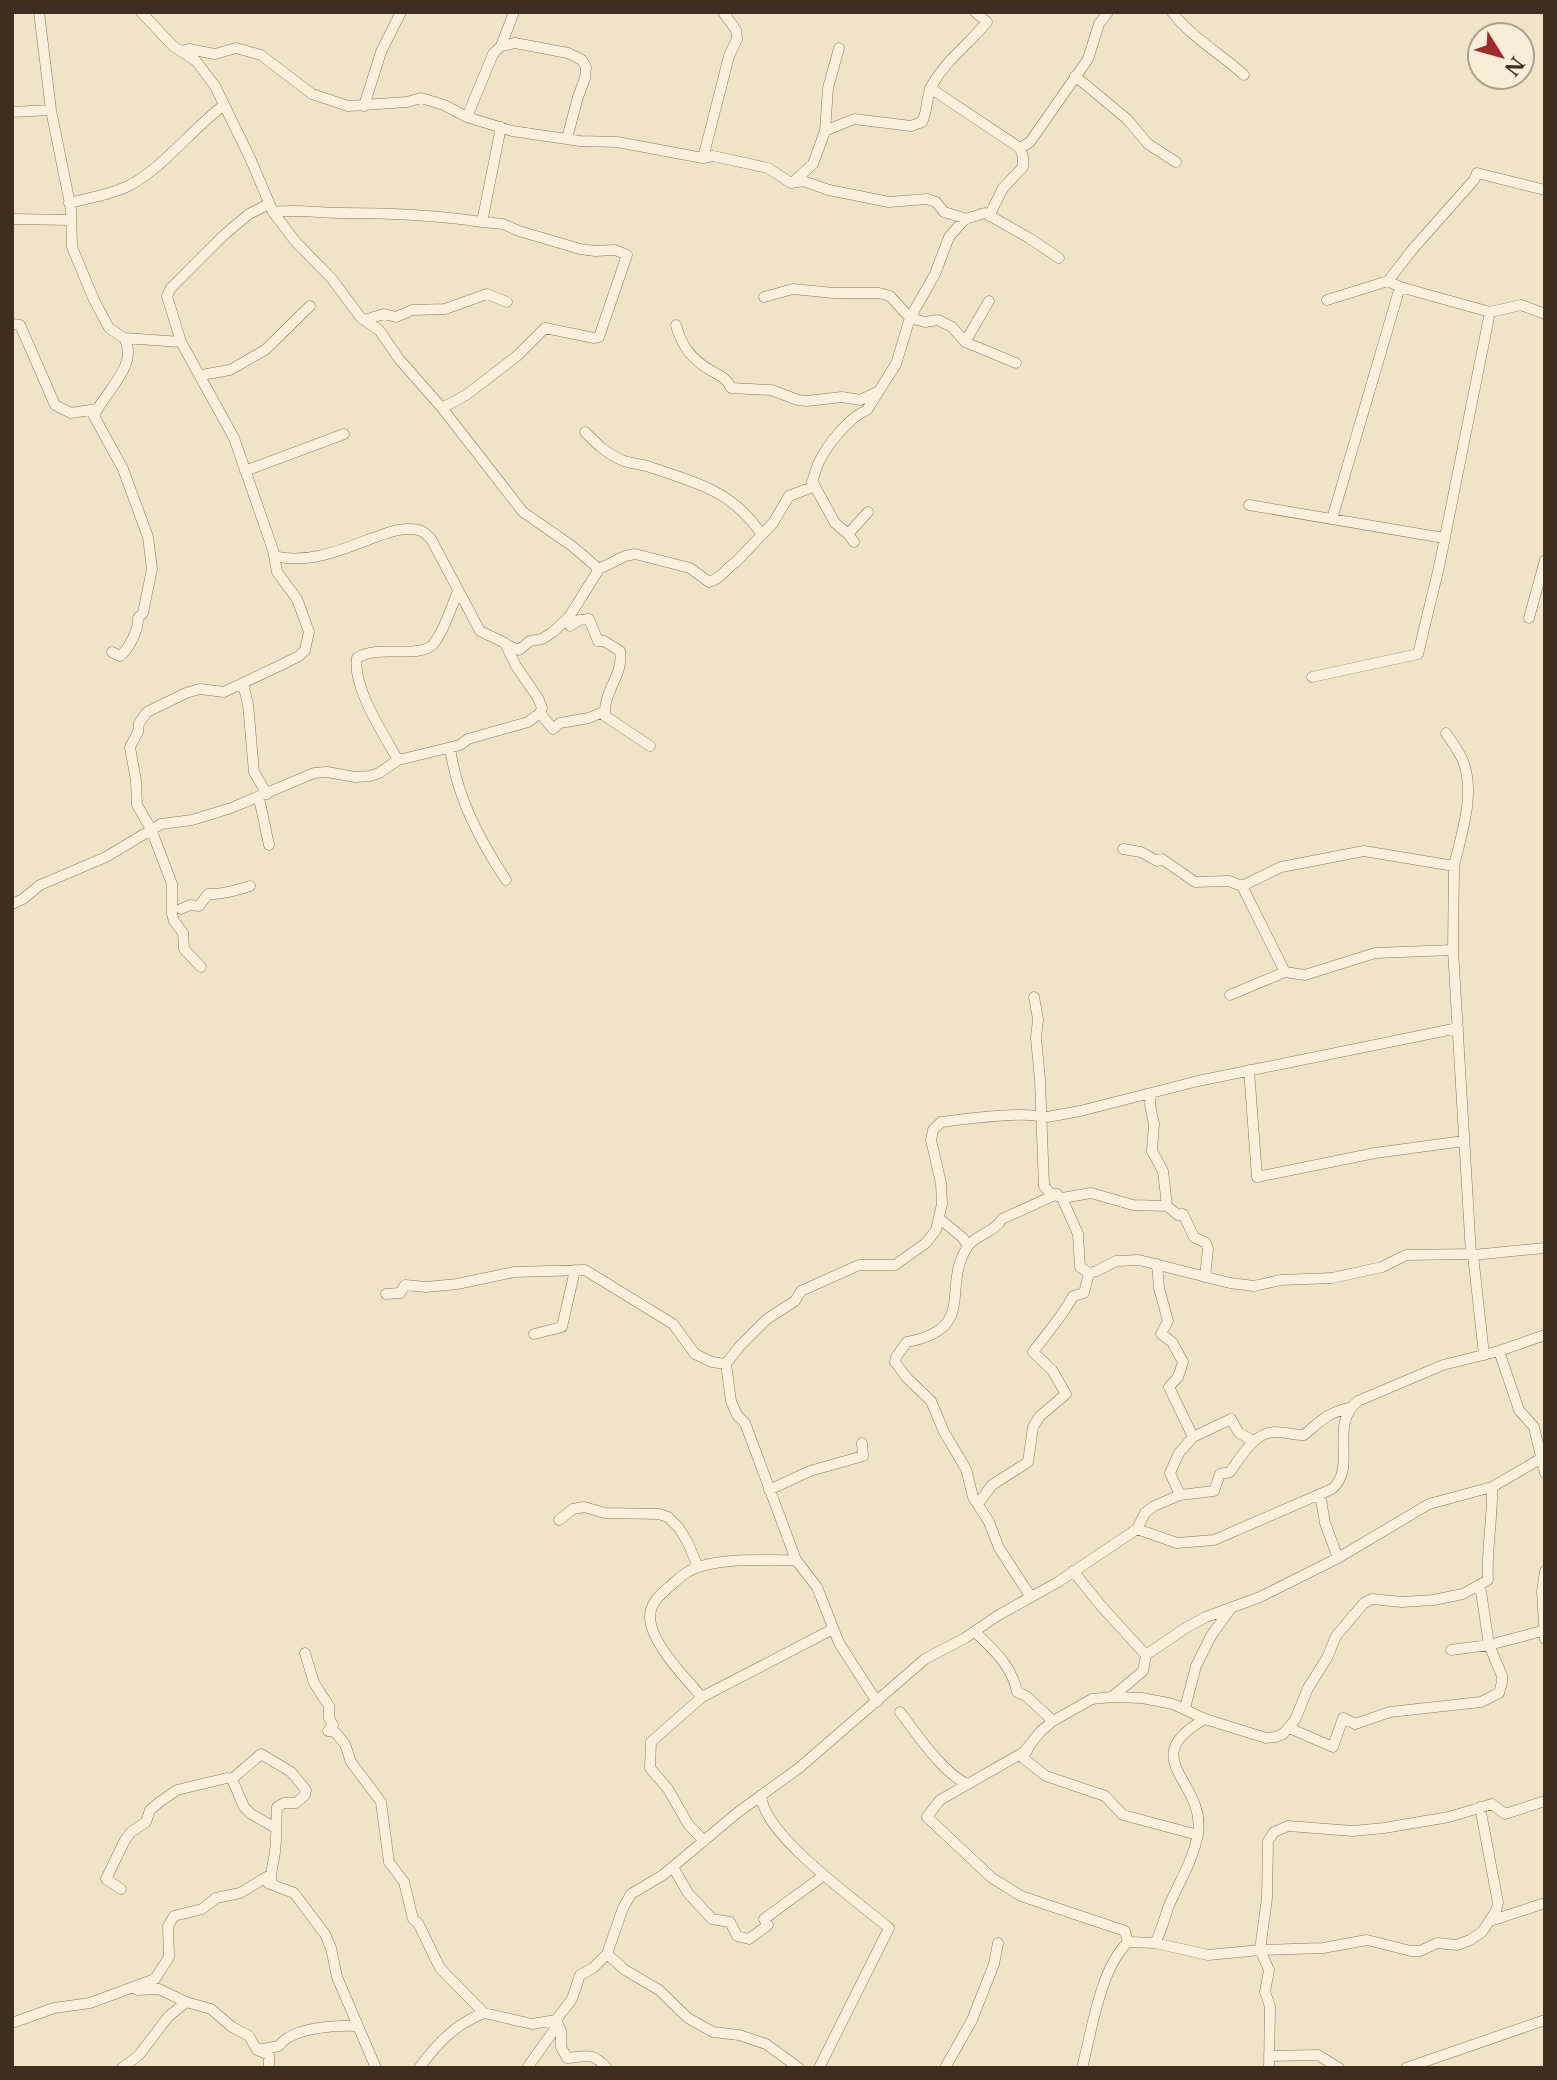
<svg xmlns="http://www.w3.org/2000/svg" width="1557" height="2080" viewBox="0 0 1557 2080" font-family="'Libre Baskerville',serif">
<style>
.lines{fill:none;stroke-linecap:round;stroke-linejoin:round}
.minor-casing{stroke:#8d765c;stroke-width:11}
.minor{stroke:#faf1dc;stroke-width:10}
</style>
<rect width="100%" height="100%" fill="#f0e4c8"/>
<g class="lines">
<defs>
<path id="minor" d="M39,12l12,98 20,99 1,38 22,53 15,28 15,10 57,4
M141,12l32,34 23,15 19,25 35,72 23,54 22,29 37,38 29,39 18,12 20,29 43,49 81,104 49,34 27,23
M1172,12c19,25 49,42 72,63
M501,46l13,-34
M181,51l8,-2 26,5 21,-6 25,7 51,39 36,12 59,-4 14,-4 23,7 23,12 45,14 68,10 37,1 86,16 10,-2 55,12 23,15 12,-2 26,9 60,12 38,-3 9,3 8,10 23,7
M1075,76l52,43 21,25 28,18
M930,88l90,60 3,9v10l-20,21 -14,28
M364,106l17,-54 20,-40
M12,112l39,-2
M467,117l26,-63 8,-8 14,-3 53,10 14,7 4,7 -1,11 -7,19 -11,41
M825,131l29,-12 57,7 11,-4c6,-11 4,-26 10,-37 15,-26 37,-41 55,-63l-12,-10
M1020,148l10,-6 58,-83 11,-35 9,-12
M703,158l26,-102 8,-17 -1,-9 -13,-18
M792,183l21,-19 12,-33 3,-43 11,-40
M69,203c19,-5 41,-8 59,-17 33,-16 65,-58 96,-81
M273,212c24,-3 46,1 70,1 47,0 92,2 139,9l19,-95
M12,219l59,1
M1388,281l24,-31 62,-70 3,-7 68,17
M764,297l29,-8 41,4h45l11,3 20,22 15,4 13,-2 14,7 13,15 51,21
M1327,300l61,-19 12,6 90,25 31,-7 24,9
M364,320l20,-6 12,3 16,-7 33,-1 42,-15 20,8
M12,324l8,1 35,80 16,8 26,-4
M676,325c5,20 15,34 34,45 10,6 16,7 21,18l40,2 27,10 9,1 35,-4 18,3 17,-8
M965,342l24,-41
M201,375l29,-5 35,-20 45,-44
M442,408l24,-13 51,-39 28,-28 49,10 5,-1 28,-82 -12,-5 -20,1 -15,-2 -61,-18 -16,-7 -21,-2
M585,432c12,12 23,23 39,29 8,3 18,3 26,6 47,16 83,24 112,68
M245,471l99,-37
M812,481l23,42 13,11 6,8
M1249,505l195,33
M1332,519l68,-232
M848,534l20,-22
M274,556c33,8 65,-5 96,-17 15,-5 32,-13 48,-9 6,1 9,5 13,9l49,92 25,12 11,23 22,32 4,10 -2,5 13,16 7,-6 29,-5 16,-7
M569,617l1,9 9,-6 10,-1 9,22h6l16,10c4,25 -17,39 -15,65l45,30
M1529,618l16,-58
M507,645l12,5 11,-9 12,-2 11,-7 16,-15 30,-48 26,-13 10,-2 55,14 19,14c12,-3 17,-14 27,-20l37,-39 16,-27 21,-8c3,-8 5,-17 9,-26 9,-18 29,-44 48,-52l29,-46 14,-46 25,-44 14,-37 16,-18 20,-6 44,25 30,20
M112,652l8,4c9,-7 19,-27 18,-38l5,-5 9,-44 -4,-32 -25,-68 -29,-53c10,-24 46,-51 30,-78
M1312,677l106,-23 21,-87 51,-255
M243,684l5,20 6,68 13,22
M1446,733c7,11 16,21 19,34 9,32 -4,68 -11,99
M450,748c7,49 29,91 56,132
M398,760c-14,-25 -46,-73 -41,-102 23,-15 65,3 78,-16 11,-15 16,-35 23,-51
M259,798l10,47
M1123,849l18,3 16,9 5,-2 33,23 34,-1 13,5
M12,904l11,-5 17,-14 66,-28 55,-33 31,-4 39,-12 83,-35 13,-1 28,5 15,-1 9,-3 19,-13 62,-15 8,-6 60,-17 12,-9
M181,909l9,-4 9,1 9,-12c13,1 29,-4 42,-8
M201,967l-17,-18 -1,-16 -9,-12 -2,-7v-30l-21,-55 -14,-24 -1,-24 -6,-34 8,-15 1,-9 8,-11 39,-19 14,-4 24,3 57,-27 18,-9 6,-6 4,-18 -12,-33 -20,-27 -4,-22 -39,-112 -53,-96 -14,-46 4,-8 53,-53 25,-21 20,-10
M1285,972l-43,-86 39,-19 83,-16 90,15 -1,84 18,304 2,1 11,100
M1230,995l55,-23 20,3 70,-22 78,-3
M1034,997l4,22 -2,19 4,42 4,106 5,6 13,6 16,36 2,33 9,6 8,-2 19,-10 23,-1 91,23 24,3 27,-6 51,-2 50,-11 24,-12 65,-1
M1249,1070l8,107 118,-24 89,-12
M1151,1093l-1,12 4,19 -2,27 11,20 4,35
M1062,1198l29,-5 42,12 34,1 11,9 5,-1 11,23 12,6 2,6 -3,28
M940,1219l23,19 5,8
M1473,1255l72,-7
M1157,1264l2,24 9,33 -7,13 11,8 11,20 -5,15 -9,10 24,50
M386,1294l14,-1 5,-8 21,2 31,-3 57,-12 71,-2 88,54 22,30 17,8 14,2
M534,1334l28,-7 13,-57
M1499,1351l20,59 15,17 11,46
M769,1490l41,-19 53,-15 -1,-13
M1320,1494l5,29 13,35
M1180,1495l-10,-22 9,-20 14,-16 38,-18 8,14 15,8
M978,1504l14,-19 36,-23 5,-35 7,-11 26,-22 -14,-24 -19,-18c13,-18 30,-36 40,-56l11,-3 5,-20
M559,1520l14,-11 11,-2 21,6 54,1 9,3 11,11 9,15 10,24
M1137,1529l40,14 37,-3 118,-51c26,-22 -4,-64 26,-88l85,-36 56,-14 46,-16
M1073,1571l29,36 44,48
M1545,1571l-3,21 3,47
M1031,1597l-32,-49 -10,-26 -16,-25 -7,-28 -22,-37 -13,-31 -24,-23 -12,-16 1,-5 11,-15c72,-14 33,-54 61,-96 9,-12 27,-14 34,-27l55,-25
M975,1632c19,18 37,34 42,60l9,4 27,25
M1451,1650l38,-5 53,-14
M305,1653l9,30 15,23v12l4,7 -5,6h6l11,13 6,18 30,40 8,60 15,20 9,37 5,4 22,45 44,45 48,11 24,-4 16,-21 8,-24 13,-7 14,-14 16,-46 8,-14 32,-19 74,-62 62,-45 126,-109 40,-21 32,-22 61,-34 79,-53 8,-16 9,-7 26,-11 34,-4 6,-17 10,-2c11,-15 24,-40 45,-40 10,0 19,3 29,3 18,-15 20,-20 44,-27
M702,1697l131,-68
M1112,1697l30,1 31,6 32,15 61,19 9,-1 8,-3 12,-14 13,-32 19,-30 9,-22 28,-33 8,-4 30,3 31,-2 30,-6 25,-14c-2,-29 5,-62 4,-93
M877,1702l-38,-59 -22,-56 -21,-27 -51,-137 -8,-8 -6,-14 -5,-37 13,-17 28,-28 28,-18 6,-10 58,-26h36l31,-22 10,-13 6,-26 -1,-21 -10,-43 2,-10 8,-8c17,-2 90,-12 101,-4l38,-7 118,-30 260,-53
M1185,1708l11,-42 15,-30 20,-28
M900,1712c17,22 43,61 67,72
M1289,1728l44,19 10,-29 12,6 35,-12 91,-10 18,-9 3,-11v-6l-13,-31 -9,-60
M1028,1749l-5,9 23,18 59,20 18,19 75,20
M232,1779l12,28 7,7 23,13
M761,1795c2,40 96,106 128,133l-70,140
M704,1841l-16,-17 -20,-35 -18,-21 1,-26 51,-45c-16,-18 -52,-55 -52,-80 0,-14 10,-22 19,-30 6,-5 11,-10 17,-14 25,-17 80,-12 110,-13
M673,1867l15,26 24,26 18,3 7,14 12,3 19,-14 -4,-6 59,-43
M268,1883l26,10 31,41 6,14 6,29 39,91
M121,1889l-15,-10 19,-39 6,-8 15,-10 4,-12 11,-9 16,-11 50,-12 5,1 29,-25 30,18 15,18 -1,5 -9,8h-12l-7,4c-1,15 0,30 -2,44 -1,13 -6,21 -3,33
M1490,1921l55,-18
M1128,1942l-3,-11 -104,-35 -29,-18 -65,-61 13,-17 84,-48 17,-21 12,-10 39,-22 20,-2 31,-26 3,-16 41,-28 19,-10 54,-20 78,-39 91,-54 63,-17 50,-29
M1155,1943l53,12 52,-5 63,-2 44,-8 44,11h9l17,-8 20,2 13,-5 12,-8 14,-21 2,-8 -18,-96
M607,1954l18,16 34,20 29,28 16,9 9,5 26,3 27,9 33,24
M137,1990l22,-1 27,13 25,7 21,18 17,9 8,14 12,5v13
M556,2020l5,11v16l6,11c21,-2 25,-6 40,10
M12,2023l42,-15 36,-5 65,-24 14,-22 -1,-31 6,-10 28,-7 14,-11 24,-5 30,-18
M258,2050l21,-4c13,-19 58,-21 78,-20
M1269,2056l49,-1 21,13
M122,2068l17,-13 29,-38 18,-15
M419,2068c18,-24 36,-44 65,-55
M527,2068l30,-42
M945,2068l27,-48 22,-56 4,-21
M1082,2068c10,-38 18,-99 46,-126l27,1c6,-11 9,-23 13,-35 10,-24 26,-49 30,-75 8,-52 -64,-74 7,-114
M1269,2068l1,-62 -5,-14 4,-22 -9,-20 7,-52 1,-57 6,-9 14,-6 65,5 31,-3 65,-11 43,-13 13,10 40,-13
M1406,2068l139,-48"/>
</defs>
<use href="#minor" class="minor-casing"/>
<use href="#minor" class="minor"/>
</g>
<rect width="1557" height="2080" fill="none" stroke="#3d2e20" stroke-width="28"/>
<g transform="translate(1501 56) rotate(127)"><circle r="33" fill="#f7eed8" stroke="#ada18e" stroke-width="2"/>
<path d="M0-5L12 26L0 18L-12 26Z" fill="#9e2a2b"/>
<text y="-10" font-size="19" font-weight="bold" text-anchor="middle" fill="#3d2e20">N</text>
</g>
</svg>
